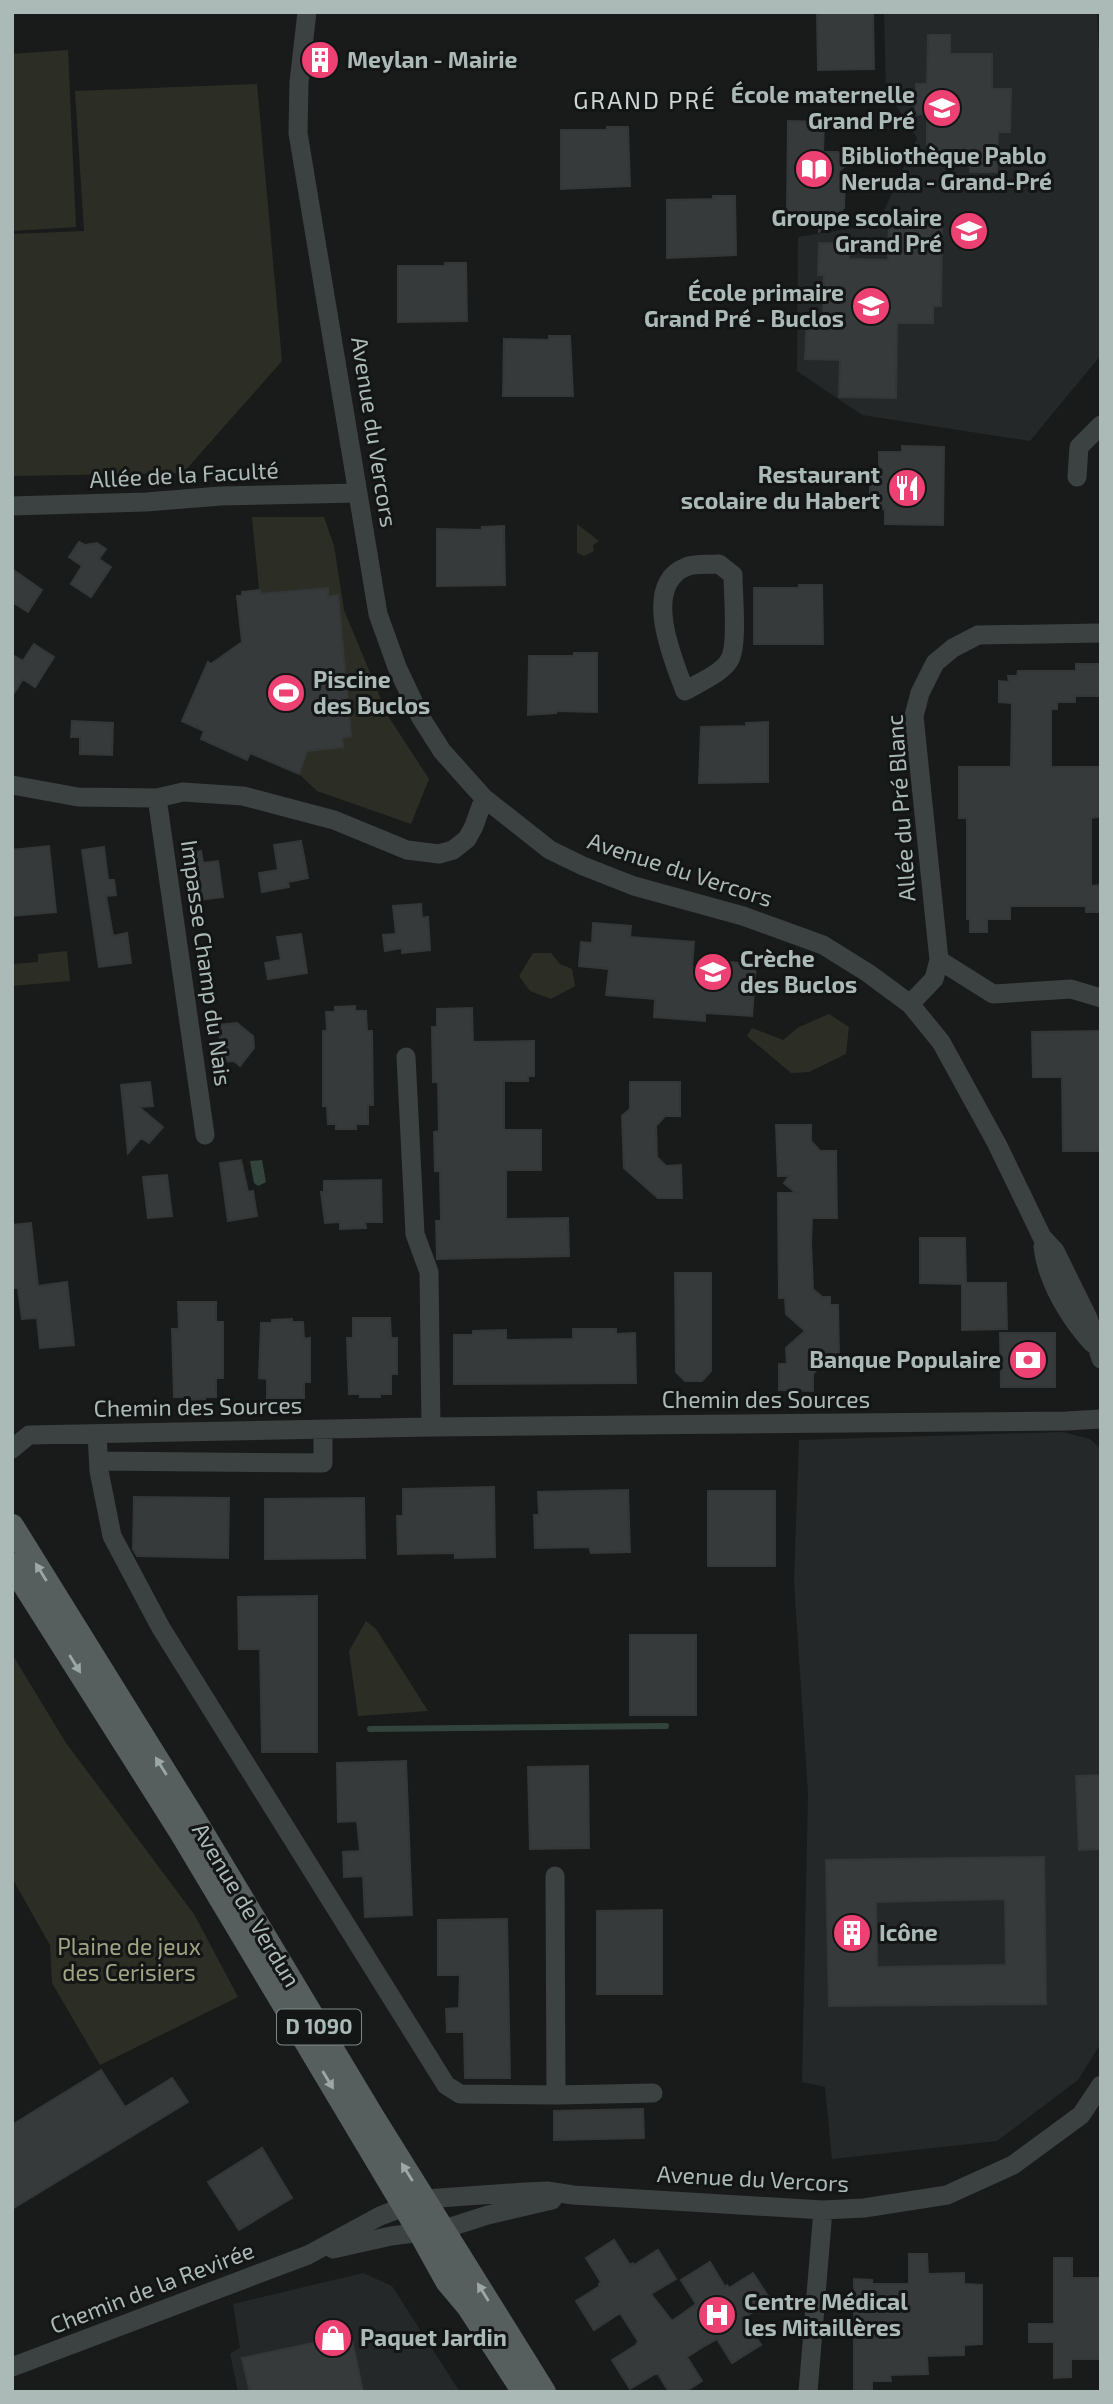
<svg xmlns="http://www.w3.org/2000/svg" width="1113" height="2404" viewBox="0 0 1113 2404" font-family="'Exo 2',sans-serif">
<style>
.built{fill:#252828}
.green{fill:#2c2e25}
.water{fill:#32443b}
.lines{fill:none;stroke-linecap:round;stroke-linejoin:round}
.stream{stroke:#32443b;stroke-width:6}
.building{fill:#363a3a;stroke:#333737;stroke-width:2;fill-rule:evenodd}
.minor{stroke:#3c4241;stroke-width:19}
.major{stroke:#565f5e;stroke-width:24}
.oneway{fill:#9ba8a5}
.labels{text-anchor:middle;stroke-width:6;stroke-linejoin:round;paint-order:stroke}
.shield{fill:#141616;stroke:#7e8987;stroke-width:2}
.shield-label{font-size:21px;font-weight:bold;fill:#acbab7}
.poi-label{font-size:23px;font-weight:bold;fill:#acbab7;stroke:#141616;text-anchor:start}
.street-label{font-size:23px;fill:#acbab7;stroke:#141616}
.park-label{font-size:23px;fill:#a1a484;stroke:#141616}
.neighbourhood-label{font-size:24px;letter-spacing:2px;fill:#cdd6d4;stroke:#141616}
</style>
<rect width="100%" height="100%" fill="#191b1b"/>
<path class="built" d="M884,12h213l4,82v261l-71,86 -168,-26 -65,-44 1,-134 80,-13 39,-86 -31,-48z
M1063,1432l27,7 11,10v594l-23,37 -81,61 -165,18 -7,-72 -23,-5 6,-289 -14,-211 5,-142z
M363,2273l29,13 68,106h-222l-8,-38 10,-6 -7,-44z"/>
<path class="green" d="M68,50l8,177 -64,4v-177z
M257,84l25,277 -99,112 -171,3v-242l72,-3 -9,-140z
M252,517h72l10,29 10,64 44,106 41,63 -18,45 -94,-33 -18,-17 -48,-21 -4,7 -46,-21 3,-9 -22,-9 26,-59 17,8 5,-7 -6,-8 5,-4 6,8 9,-3 -7,-60h5v-4l17,-3z
M577,524l22,17 -6,4 1,6 -10,5 -7,-3z
M67,951l3,30 -58,5v-22l26,-2v-8z
M533,953h18l9,11 12,5 3,17 -24,13 -21,-8 -11,-15z
M829,1014l20,13 -3,27 -37,18 -18,1 -44,-37 5,-8 31,12 16,-13z
M366,1621l10,8 52,82 -70,5 -9,-65z
M12,1654l54,89 128,171 44,83 -138,68 -48,-82 -2,-38 -38,-67z"/>
<path class="water" d="M262,1160l4,22 -8,4 -4,-3 -4,-22z"/>
<g class="lines">
<path class="stream" d="M370,1729l296,-3"/>
</g>
<path class="building" d="M817,12h56l1,57 -56,1z
M928,35h22v19h42v35h19l-1,43h-12l-1,40h-27v-16l-43,-1v-41l-12,1 1,-31h11z
M788,121l36,1 -1,30h15l7,7v7l-7,6 7,7 -1,29 -25,24v-18l-32,-1z
M607,127h21l2,59 -69,3v-59h46z
M713,196h22l1,59 -69,3v-58l46,-1z
M889,224l53,1 -1,81h-8v17h-36l-1,75 -57,-1 1,-37 -35,-1 2,-44h16l1,-40h-6l1,-32 30,1v15l39,1z
M445,263h21l1,58 -69,1v-56h47z
M549,336h21l3,60h-70l1,-57 45,1z
M902,446l42,1 -1,78 -58,-1v-15h-7v-8h-8v-26l9,1v-24h23z
M504,526l1,59 -68,1v-57l45,1v-3z
M79,542l6,3 12,-2 9,6 -7,10 12,8 -20,30 -20,-13 11,-18 -13,-9z
M12,569l30,21 -14,22 -16,-10z
M799,585h23l1,59h-69v-56h45z
M328,588v9l10,-2 13,141 -9,2 1,9 -36,4 -8,23 -49,-21 -3,7 -46,-21 3,-8 -22,-10 26,-59 3,2 31,-22 -5,-46h5v-4l18,-2v4z
M34,644l20,13 -19,30 -12,-8 -11,17v-41l11,6z
M574,653h23v59l-41,-1v2l-28,2 1,-59h45z
M1076,664h25v32h-26v6h-18v7h-6v58h47v50l-7,1v68l10,-1v27h-15v-6h-76v13h-23v13h-17v-13h-3v-101h-8v-51h52l1,-64 -13,-1v-21l10,1 -1,-6h9l1,-5h58z
M72,721l41,2 -1,32 -32,-1v-17h-9z
M768,722v60l-69,1 2,-56 45,-1v-3z
M301,841l7,37 -20,4 1,5 -27,5 -3,-19 19,-3 -4,-25z
M49,846l7,66 -44,4v-66z
M104,847l4,33h6l2,15 -10,1 7,40 14,-3 4,30 -32,4 -17,-117z
M201,851l2,12 15,-2 5,36 -31,4 -6,-48z
M421,904l1,14 6,-1 2,33 -28,3v-5l-17,3 -2,-16 13,-1 -3,-28z
M593,923l38,3 -1,11 64,5 -2,25 35,3 1,-8 28,2 -4,52 -47,-3v8l-51,-4 1,-18 -49,-4 3,-26 -30,-3 2,-24 11,1z
M301,934l6,39 -39,6 -3,-16 16,-3 -4,-23z
M355,1006v5h11l1,20h5l1,74h-5v19h-12v5h-20v-5h-8l-1,-18h-4v-75h4l-1,-19h9v-5z
M472,1008l1,34 61,-1v35h-6v5h-24v49h37v40h-35v49l62,-1 1,38 -132,3 -1,-38h5l-1,-50h-5l-1,-39 5,-1 -1,-49h-5l-1,-55h5v-18z
M237,1023l16,13 1,12 -14,18 -6,-5 -13,1 -2,-16h2l-3,-21z
M1101,1031v120h-38l-1,-74h-29l-1,-45z
M150,1082l3,24 -14,1 24,20 -14,16 -8,-5 -13,15 -7,-68z
M630,1082h50v34h-15l-9,10 1,31 9,9 15,-1 1,33h-24l-34,-30 -2,-52 8,-7z
M776,1125h35v16l9,10h16l1,67h-25l-1,25 2,46 9,8h8v8h8l1,51h-8v9h-10l-8,9v17l-34,-1v-26h8l-1,-16 19,-17 -19,-17 -1,-16h-6l-1,-105h18l-12,-10 5,-7h-11z
M241,1160l7,32 5,-1 4,25 -29,5 -8,-58z
M167,1175l5,41 -24,2 -5,-41z
M381,1180l1,42h-17l1,6 -26,1v-7l-15,1 -4,-31h3v-11z
M31,1223l7,63 29,-4 7,63 -34,3 -3,-30 -15,1 -4,-31h-6v-63z
M920,1238h45l1,45h40l1,46 -45,1v-46l-42,-1z
M675,1273h36v98l-9,10h-17l-9,-9z
M178,1302h38v20h7v56h-7v19h-11v2l-20,1v-3h-11l-2,-68h7z
M353,1318h37l1,20h6v36h-6v20h-11v3h-20v-3h-11l-2,-56h6z
M292,1319v3h11l1,17 6,-1v44h-6v16h-37v-19l-8,-1 2,-55h11v-3z
M573,1329h43v5l19,-1 1,50 -182,1v-49h19v-4l33,-1v10l67,-1z
M1000,1333h55v54h-54z
M494,1487l1,70 -40,1v-5l-57,1 -1,-38h6v-27z
M628,1490l2,62 -39,1 -2,-6 -54,1 -1,-33h5l-1,-23z
M708,1491h67v75h-67z
M134,1497l95,1 -1,60 -91,-2 -4,-7z
M364,1498l1,60 -100,1v-60z
M317,1596v156h-55l-2,-103h-21l-1,-52z
M630,1635h66v80h-66z
M406,1761l6,154 -47,2 -2,-41 -19,1 -1,-25 17,-1 -3,-30 -19,1 -1,-59z
M588,1766l1,82 -59,1 -2,-82z
M1101,1775v74l-22,1 -3,-74z
M1044,1857l2,147 -217,2 -3,-146zM1005,1899l1,66 -129,2 -1,-65z
M662,1910v84h-65v-83z
M507,1919l3,159h-45l-1,-46h-17l-1,-23 13,-1 1,-33h-22v-55z
M101,2070l24,37 47,-29 16,24 -176,107v-84z
M643,2109l1,29 -90,2v-29z
M262,2148l30,50 -53,32 -31,-48z
M614,2240l16,25 3,-2 1,2 24,-15 18,29 -25,15 21,27 24,-17 -15,-24 29,-18 15,25 2,-2 2,3 24,-15 18,28 -24,15 2,3 -3,2 15,24 -29,18 -15,-24 -14,8 -16,10 15,24 -17,11h-16l-11,-18h-3l-25,15 -18,-29 24,-15 2,-4 -18,-28 -26,17 -18,-29 24,-15 -1,-2 2,-2 -15,-24z
M909,2254h18l1,20 36,-1v11l18,1v59l-18,1v10l-37,1 1,18 -38,1 1,6h-19v11h-18v-113l18,1v4h37z
M1054,2258h18v20h29v81h-30v18l-17,1v-36h-25v-18h25z
M351,2335l12,57h-113l-8,-34z"/>
<g class="lines">
<path class="minor" d="M307,12l-8,70 -1,51 80,481 19,53 24,51 21,33 42,47 66,52 33,16 51,20 109,30 80,29 45,28 42,31 31,38 56,102 45,93 13,14 33,67 13,41
M1077,477l2,-30 22,-22
M12,506l134,-4 75,-6 137,-3
M719,564l14,11c0,19 5,69 -3,84 -7,14 -32,24 -45,32 -12,-31 -44,-106 1,-124 8,-4 23,-2 33,-3z
M12,785l66,12 79,1 26,-6 60,4 91,24 73,30 32,4 14,-4 14,-11 7,-13 10,-28
M157,798l48,337
M939,960l54,34 78,-5 30,9
M910,1004l24,-25 5,-19 -25,-244 6,-23 15,-30 18,-15 25,-13 123,-2
M406,1057l9,177 14,38 2,155
M1043,1247c4,34 26,71 49,96
M97,1434l2,37 13,65 49,92 285,457 14,9 96,1
M12,1449l17,-14 402,-8 635,-6 35,-2
M99,1461l224,2v-34
M555,1876l1,219 97,-2
M333,2249l58,-13 53,-7 44,-14 64,-15
M12,2367l296,-112 72,-39 45,-17 100,-7 22,-1 26,4 250,15 41,-2 83,-13 66,-30 68,-50 20,-30
M808,2392l15,-182"/>
<path class="major" d="M12,1526l185,298 175,292 172,276
M12,1565l169,267 240,402 26,47 21,25 56,86"/>
</g>
<defs><path id="oneway-solid" d="M-6-.8H1V-3.2L6.5 0L1 3.2V.8H-6Z" transform="scale(1.75)"/></defs>
<g class="oneway">
<use href="#oneway-solid" transform="translate(41 1572) rotate(-122)"/>
<use href="#oneway-solid" transform="translate(75 1664) rotate(58)"/>
<use href="#oneway-solid" transform="translate(161 1766) rotate(-122)"/>
<use href="#oneway-solid" transform="translate(328 2080) rotate(59)"/>
<use href="#oneway-solid" transform="translate(407 2172) rotate(-122)"/>
<use href="#oneway-solid" transform="translate(483 2292) rotate(-122)"/>
</g>
<defs>
<symbol id="building-disc" viewBox="-11 -11 22 22"><circle r="9.5" fill="#ec4172" stroke="#141616"/><path d="M-4-6H4V6H1V3H-1V6H-4ZM-2.5-4.3h1.7v1.8h-1.7ZM.8-4.3h1.7v1.8H.8ZM-2.5-1h1.7V.8h-1.7ZM.8-1h1.7V.8H.8Z" fill="#fff"/></symbol>
<symbol id="school-disc" viewBox="-11 -11 22 22"><circle r="9.5" fill="#ec4172" stroke="#141616"/><path d="M0-5L7-2L0 1L-7-2ZM-4 1L0 2.5L4 1V4Q0 6-4 4Z" fill="#fff"/></symbol>
<symbol id="library-disc" viewBox="-11 -11 22 22"><circle r="9.5" fill="#ec4172" stroke="#141616"/><path d="M-6-4Q-3-5.5-.7-3.5V5Q-3 3-6 4ZM6-4Q3-5.5 .7-3.5V5Q3 3 6 4Z" fill="#fff"/></symbol>
<symbol id="restaurant-disc" viewBox="-11 -11 22 22"><circle r="9.5" fill="#ec4172" stroke="#141616"/><path d="M-5-6h1v4h1v-4h1v4h1v-4h1v5L-1.5 .5V6h-2V.5L-5-1ZM5-6V6H3V1.5H1.5Q1.5-4 5-6Z" fill="#fff"/></symbol>
<symbol id="stadium-disc" viewBox="-11 -11 22 22"><circle r="9.5" fill="#ec4172" stroke="#141616"/><path d="M0-5a6.5 5 0 1 0 0 10a6.5 5 0 1 0 0-10ZM-3.5-1.8h7v3.6h-7Z" fill="#fff"/></symbol>
<symbol id="bank-disc" viewBox="-11 -11 22 22"><circle r="9.5" fill="#ec4172" stroke="#141616"/><path d="M-6-4H6V4H-6ZM0-2.3a2.3 2.3 0 1 0 0 4.6a2.3 2.3 0 1 0 0-4.6Z" fill="#fff"/></symbol>
<symbol id="hospital-disc" viewBox="-11 -11 22 22"><circle r="9.5" fill="#ec4172" stroke="#141616"/><path d="M-5-5h3v3.5h4V-5h3V5h-3V1.5h-4V5h-3Z" fill="#fff"/></symbol>
<symbol id="shop-disc" viewBox="-11 -11 22 22"><circle r="9.5" fill="#ec4172" stroke="#141616"/><path d="M-5-2.5h2.3a2.7 3.5 0 0 1 5.4 0H5L5.5 6h-11ZM-1.5-2.5h3a1.5 2.3 0 0 0-3 0Z" fill="#fff"/></symbol>
</defs>
<g fill-rule="evenodd">
<use href="#building-disc" x="298" y="38" width="44" height="44"/>
<use href="#school-disc" x="920" y="86" width="44" height="44"/>
<use href="#library-disc" x="792" y="147" width="44" height="44"/>
<use href="#school-disc" x="947" y="209" width="44" height="44"/>
<use href="#school-disc" x="849" y="284" width="44" height="44"/>
<use href="#restaurant-disc" x="885" y="466" width="44" height="44"/>
<use href="#stadium-disc" x="264" y="671" width="44" height="44"/>
<use href="#school-disc" x="691" y="950" width="44" height="44"/>
<use href="#bank-disc" x="1006" y="1338" width="44" height="44"/>
<use href="#building-disc" x="830" y="1911" width="44" height="44"/>
<use href="#hospital-disc" x="695" y="2293" width="44" height="44"/>
<use href="#shop-disc" x="311" y="2316" width="44" height="44"/>
</g>
<g class="labels">
<rect class="shield" x="277" y="2009.5" width="84" height="35" rx="5"/>
<g class="shield-label">
<text x="319" y="2034">D 1090</text>
</g>
<g class="poi-label">
<text x="347" y="68">Meylan - Mairie</text>
<text x="915" y="103" text-anchor="end">École maternelle<tspan x="915" dy="26">Grand Pré</tspan></text>
<text x="841" y="164">Bibliothèque Pablo<tspan x="841" dy="26">Neruda - Grand-Pré</tspan></text>
<text x="942" y="226" text-anchor="end">Groupe scolaire<tspan x="942" dy="26">Grand Pré</tspan></text>
<text x="844" y="301" text-anchor="end">École primaire<tspan x="844" dy="26">Grand Pré - Buclos</tspan></text>
<text x="880" y="483" text-anchor="end">Restaurant<tspan x="880" dy="26">scolaire du Habert</tspan></text>
<text x="313" y="688">Piscine<tspan x="313" dy="26">des Buclos</tspan></text>
<text x="740" y="967">Crèche<tspan x="740" dy="26">des Buclos</tspan></text>
<text x="1001" y="1368" text-anchor="end">Banque Populaire</text>
<text x="879" y="1941">Icône</text>
<text x="744" y="2310">Centre Médical<tspan x="744" dy="26">les Mitaillères</tspan></text>
<text x="360" y="2346">Paquet Jardin</text>
</g>
<g class="street-label">
<text transform="translate(374 432) rotate(81)" y="8">Avenue du Vercors</text>
<text transform="translate(184 475) rotate(-3)" y="8">Allée de la Faculté</text>
<text transform="translate(901 808) rotate(-94)" y="8">Allée du Pré Blanc</text>
<text transform="translate(680 870) rotate(18)" y="8">Avenue du Vercors</text>
<text transform="translate(206 963) rotate(82)" y="8">Impasse Champ du Nais</text>
<text x="766" y="1408">Chemin des Sources</text>
<text transform="translate(198 1407) rotate(-1)" y="8">Chemin des Sources</text>
<text transform="translate(246 1905) rotate(59)" y="8">Avenue de Verdun</text>
<text transform="translate(753 2179) rotate(3)" y="8">Avenue du Vercors</text>
<text transform="translate(152 2288) rotate(-21)" y="8">Chemin de la Revirée</text>
</g>
<g class="park-label">
<text x="129" y="1955">Plaine de jeux<tspan x="129" dy="26">des Cerisiers</tspan></text>
</g>
<g class="neighbourhood-label">
<text x="645" y="109">GRAND PRÉ</text>
</g>
</g>
<rect width="1113" height="2404" fill="none" stroke="#acbab7" stroke-width="28"/>
</svg>
